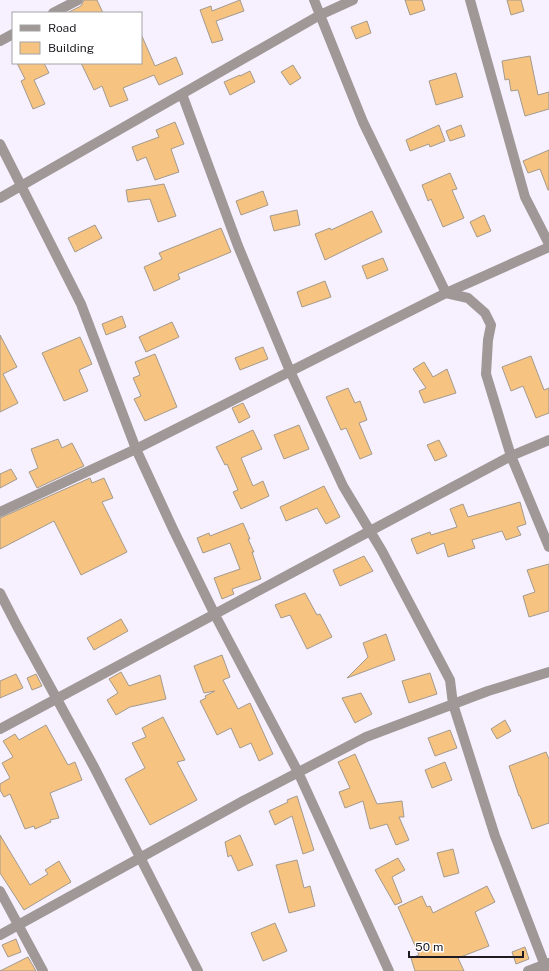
<svg xmlns="http://www.w3.org/2000/svg" width="549" height="971" viewBox="0 0 549 971" font-family="'Public Sans',sans-serif">
<style>
.building{fill:#f6c380;stroke:#a39a8e}
.lines{fill:none;stroke-linecap:round;stroke-linejoin:round}
.minor{stroke:#9f9896;stroke-width:10}
</style>
<rect width="100%" height="100%" fill="#f7f0ff"/>
<path class="building" d="M84,0h13l6,13h-36l14,-7z
M240,0l4,11 -28,10 7,19 -11,3 -12,-33 11,-4 1,5z
M405,0h17l3,10 -15,5z
M507,0h14l3,11 -13,4z
M367,21l4,12 -15,6 -5,-12z
M141,34l14,32 21,-9 7,17 -24,11 -5,-10 -31,13 5,12 -18,7 -8,-21 -8,4 -13,-27h60z
M530,56l8,39 11,-3v17l-24,7 -7,-26 -7,1 -2,-12 -4,1 -3,-19z
M17,63h27l5,10 -15,7 11,24 -12,5 -12,-28 4,-2z
M293,65l8,13 -11,7 -9,-13z
M250,71l5,11 -25,13 -6,-13 16,-7v1z
M456,73l7,24 -27,8 -7,-24z
M175,122l9,22 -13,5 8,23 -24,8 -9,-23 -9,4 -5,-14 27,-10 -3,-7z
M439,125l6,16 -15,6 -1,-3 -19,7 -4,-11z
M461,125l4,11 -15,5 -4,-10z
M549,150v40h-1l-8,-21 -12,4 -5,-12z
M450,173l7,16 -5,1 12,28 -21,9 -12,-28 -3,2 -6,-16z
M164,184l12,32 -18,6 -8,-23 -22,3 -2,-12z
M263,191l5,14 -27,10 -5,-14z
M297,210l3,15 -26,6 -4,-15z
M372,211l10,21 -57,28 -10,-26 15,-6 1,2z
M484,215l7,16 -14,6 -7,-15z
M95,225l7,13 -27,14 -7,-14z
M221,228l10,24 -53,22 2,5 -26,12 -10,-24 18,-8 -3,-6z
M383,258l5,12 -21,9 -5,-13z
M325,281l6,16 -29,10 -5,-15z
M122,316l4,11 -20,8 -4,-11z
M172,322l7,15 -33,15 -7,-15z
M0,335l17,32 -14,7 15,29 -18,9z
M80,337l12,27 -13,6 9,21 -24,10 -22,-48z
M263,347l5,12 -28,11 -5,-12z
M155,354l22,53 -32,14 -11,-22 7,-3 -8,-18 7,-3 -5,-13z
M531,356l13,34 5,-2v25l-13,5 -13,-32 -12,5 -9,-24z
M424,362l9,15 14,-8 9,24 -32,10 -5,-12 7,-3 -13,-19z
M348,388l7,15 5,-2 7,19 -8,3 13,31 -12,5 -14,-31 -5,2 -15,-33z
M243,403l7,14 -11,6 -7,-15z
M299,425l10,24 -25,10 -10,-24z
M253,430l9,19 -21,9 12,28 10,-5 6,15 -28,13 -8,-17 5,-2 -11,-26 -2,1 -9,-18z
M58,439l4,9 10,-5 12,23 -47,22 -8,-16 9,-4 -7,-19z
M439,440l8,16 -12,5 -8,-16z
M11,469l6,10 -17,9v-14z
M90,478l2,5 12,-5 9,20 -11,4 25,50 -46,23 -27,-54 -54,28v-31z
M324,486l16,31 -14,7 -9,-16 -31,13 -6,-14z
M520,502l6,22 -9,3 4,8 -15,5 -4,-9 -30,9 3,8 -27,9 -4,-14 -27,11 -6,-15 19,-7 1,3 26,-8 -7,-18 13,-5 5,13z
M243,523l7,16h-2l6,13h-2l9,27 -29,10 2,5 -12,5 -8,-21 26,-9 -10,-26 -27,10 -6,-15 12,-5 1,3z
M364,556l9,15 -33,15 -7,-16z
M549,564v47l-20,6 -6,-21 12,-4 -8,-22z
M305,593l12,22 3,-1 12,23 -25,12 -17,-34 -9,3 -6,-13z
M121,619l7,12 -34,19 -7,-12z
M386,634l9,26 -48,18 21,-21 -5,-14z
M222,655l8,22 -7,3 15,29 12,-6 23,51 -14,7 -8,-18 -11,5 -9,-20 -14,7 -17,-34 6,-3 -1,-2 10,-5 -11,2 -10,-27z
M121,672l8,14 31,-11 6,24 -36,8 -14,8 -9,-15 11,-7 -9,-14z
M430,673l7,21 -28,9 -7,-22z
M16,674l7,14 -23,10v-17z
M36,674l6,12 -10,4 -5,-12z
M361,693l11,21 -17,9 -13,-25z
M163,717l22,43 -8,2 20,38 -47,25 -25,-46 20,-11 -13,-25 14,-6 -4,-9z
M505,720l6,11 -14,8 -6,-10z
M46,725l22,40 7,-3 7,18 -32,13 9,25 -9,2 1,2 -16,7 -1,-3 -9,3 -15,-35 -6,3 -4,-7v-6l10,-6 -8,-15 11,-6 -10,-16 12,-7 4,6z
M450,730l7,18 -22,8 -7,-18z
M546,752l3,7v64l-17,6 -12,-33h-1l-10,-30z
M355,754l22,50 25,-3 2,16h-5l10,23 -13,5 -9,-21 -17,5 -7,-28 -18,7 -6,-16 11,-4 -12,-26z
M445,762l7,18 -20,8 -7,-18z
M297,796l17,54 -11,4 -11,-38 -17,9 -6,-14 19,-9 -1,-2z
M0,835l30,50 18,-11 -3,-4 14,-9 12,21 -47,28 -24,-37z
M240,835l13,30 -15,6 -7,-16 -3,2 -3,-15z
M453,849l6,24 -15,4 -7,-24z
M398,858l7,12 -13,7 10,25 -7,3 -20,-35z
M297,860l7,28 6,-2 5,20 -26,7 -13,-48z
M487,886l8,16 -20,10 14,34 -31,12 6,13h-49l-4,-13 8,-3 -21,-48 24,-11 5,11 3,-1 3,7z
M275,923l12,28 -24,10 -12,-28z
M16,939l5,13 -13,5 -6,-12z
M525,947l4,12 -13,5 -4,-12z
M28,957l8,14h-36z"/>
<g class="lines">
<path class="minor" d="M314,0l49,122 83,171 22,5 17,15 6,12 -3,15 -2,34 25,82 38,91
M470,0l55,197 24,47
M53,13l25,-13
M0,41l13,-7
M182,94l56,152 52,125 53,115 39,65 68,129 3,24 42,132 52,135
M0,144l81,160 55,145 37,80 42,86 83,157 91,199
M0,198l320,-183 33,-15
M0,512l136,-63 310,-156 103,-46
M0,593l17,33 77,141 104,204
M0,729l370,-198 141,-75 38,-16
M0,891l43,80
M0,935l245,-135 121,-63 122,-46 61,-19
M528,971l21,-8"/>
</g>
<rect x="12" y="12" width="130" height="52" fill="#ffffff" stroke="#a5a4a6"/>
<rect x="20" y="25" width="20" height="6" fill="#9f9896" stroke="#a5a4a6"/>
<text x="48" y="32" font-size="12" fill="#1d1b20">Road</text>
<rect x="20" y="42" width="20" height="12" fill="#f6c380" stroke="#a5a4a6"/>
<text x="48" y="52" font-size="12" fill="#1d1b20">Building</text>
<path d="M409 951v6h114v-6" fill="none" stroke="#1d1b20" stroke-width="2"/>
<text x="415" y="951" font-size="12" fill="#1d1b20" stroke="#ffffff" stroke-width="3" paint-order="stroke">50 m</text>
</svg>
